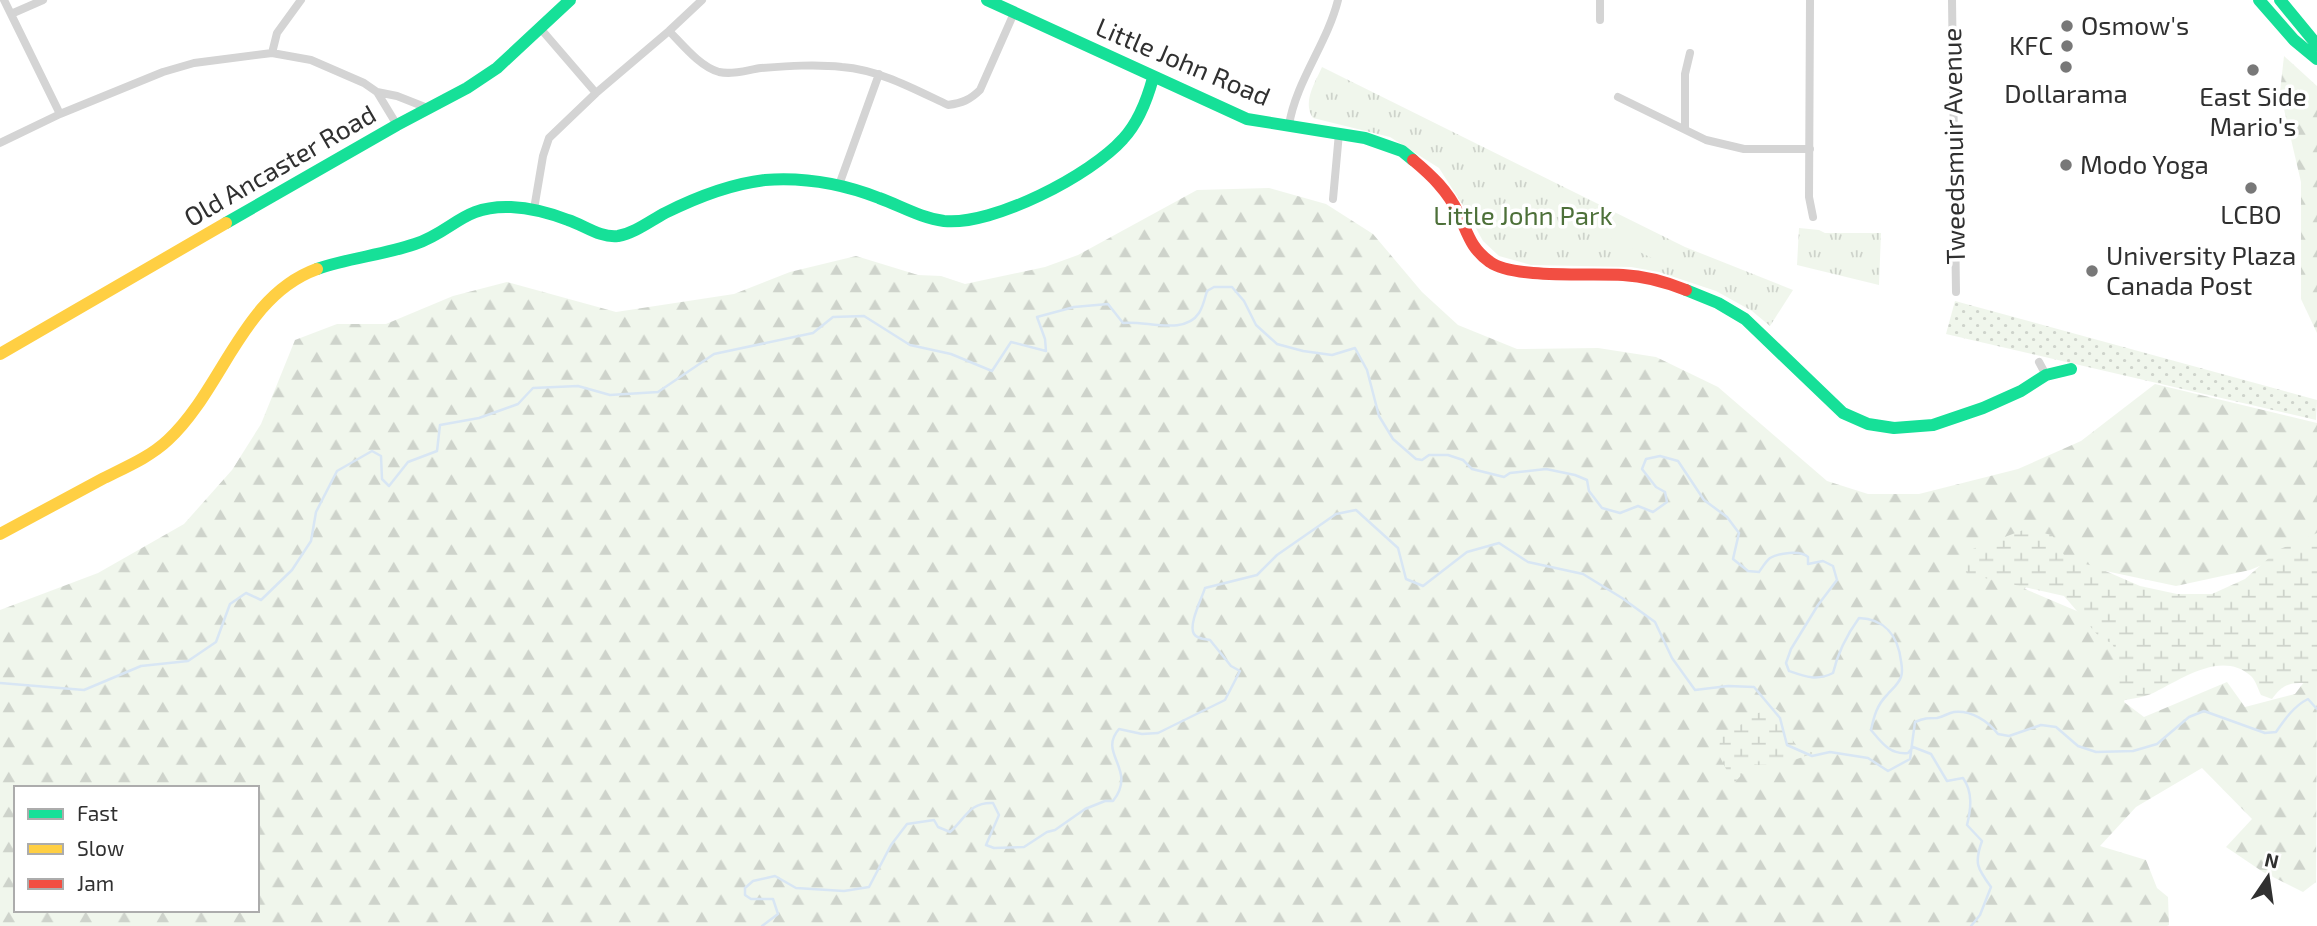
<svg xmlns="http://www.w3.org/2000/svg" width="2317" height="926" viewBox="0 0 2317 926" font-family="'Exo 2',sans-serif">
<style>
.grass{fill:url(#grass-dots)}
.forest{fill:url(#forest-firs);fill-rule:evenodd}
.wetland{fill:url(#wetland-marsh)}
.park{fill:url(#park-tufts)}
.pitch{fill:#f0f6ec}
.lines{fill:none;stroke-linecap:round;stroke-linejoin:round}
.stream{stroke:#d8e6f4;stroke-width:2.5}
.street{stroke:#d4d4d4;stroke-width:8}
.fast{stroke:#16e098;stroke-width:12}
.slow{stroke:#ffcf43;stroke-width:12}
.jam{stroke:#f24e42;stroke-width:12}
.poi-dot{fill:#787878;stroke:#fff;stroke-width:2.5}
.labels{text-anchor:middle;stroke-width:7;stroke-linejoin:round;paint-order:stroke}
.poi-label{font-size:26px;fill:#303030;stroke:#fff;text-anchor:start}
.street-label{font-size:26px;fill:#303030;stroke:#fff}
.park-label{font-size:26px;fill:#4d7039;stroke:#fff}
</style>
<defs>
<pattern id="grass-dots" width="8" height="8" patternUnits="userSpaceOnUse" patternTransform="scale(1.75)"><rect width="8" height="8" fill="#f0f6ec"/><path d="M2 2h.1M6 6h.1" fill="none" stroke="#ced3cb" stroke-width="1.8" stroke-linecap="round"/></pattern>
<pattern id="forest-firs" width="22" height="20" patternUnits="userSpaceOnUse" patternTransform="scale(1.75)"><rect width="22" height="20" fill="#f0f6ec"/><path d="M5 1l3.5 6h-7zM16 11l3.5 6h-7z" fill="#ced3cb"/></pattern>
<pattern id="wetland-marsh" width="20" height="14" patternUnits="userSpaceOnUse" patternTransform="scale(1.75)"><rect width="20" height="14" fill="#f0f6ec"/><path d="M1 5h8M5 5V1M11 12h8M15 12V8" fill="none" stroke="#ced3cb"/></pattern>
<pattern id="park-tufts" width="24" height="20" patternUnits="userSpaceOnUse" patternTransform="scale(1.75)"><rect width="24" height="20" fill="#f0f6ec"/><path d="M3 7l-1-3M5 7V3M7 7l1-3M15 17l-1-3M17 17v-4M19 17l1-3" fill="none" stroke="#ced3cb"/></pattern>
</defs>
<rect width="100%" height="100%" fill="#fff"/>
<path class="grass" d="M1955,301l362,99 -1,20 -370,-86z"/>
<path class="forest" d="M2284,56l33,30v247l-16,-34v-117l-21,-90z
M1269,188l57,16 47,30 49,58 36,33 59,24 81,-1 58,9 62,30 109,94 41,13h51l99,-25 63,-28 74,-57 162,39v123l-19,4 -48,20 -74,16 -127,-27 -16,1 -8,29 80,34 27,53 -8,26 20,15 83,-35 18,25 50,-13 22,-29 -1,217 -13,10 -40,-20 -37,-25 26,-28 -50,-51 -66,39 -36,39 46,14 11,28 11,9 1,28 -2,1h-2167v-316l98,-37 86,-49 48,-54 29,-46 34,-84 42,-16h49l67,-28 54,-14 109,30 118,-18 56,-22 66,-16 62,19 23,1 24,8 80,-17 33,-12 119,-65zM16,788h241v122h-241z"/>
<path class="wetland" d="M2026,529l26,6 15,25 27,6 46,20 37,8h35l33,-15 33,-29 39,-17v147l-2,4c-21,-2 -30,-3 -43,15l-11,-4c-3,-6 -5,-14 -10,-19 -30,-27 -72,5 -100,18 -10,4 -22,5 -32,7l1,-39 -8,-19 -11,-4 -37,-43 -97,-22 -6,-15 1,-6z
M1775,708l10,8 6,22 6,8 16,7c-22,9 -37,14 -61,11l-18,19 -10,2 3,-14 -8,-16 1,-17 38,-25z"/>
<path class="park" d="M1322,67l363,180 108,43 -23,36 -18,-15 -36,-20 -57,-19 -28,-5 -100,-2 -32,-9 -16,-15 -17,-31 -27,-42 -49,-31 -77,-19c-11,-16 2,-35 9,-51z
M1799,228l20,2 6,3h56l-2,52 -82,-20z"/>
<path class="pitch" d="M1619,220l39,18 1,5 -7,15 -42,-20z"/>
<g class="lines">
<path class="stream" d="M0,683l84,7 57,-24 47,-5 28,-19 14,-38 16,-11 15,7 31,-30 19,-29 5,-29 21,-41 35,-20 9,5 1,23 7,7 19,-24 29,-11 3,-26 39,-7 39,-14 15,-16 45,-2 32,9 48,-3 56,-38 99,-21 20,-16 31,-1 46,29 41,9 41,17 19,-29 35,9 -1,-12 -8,-22 37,-10 34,-3 15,19c22,-3 61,13 76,-10 4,-6 6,-15 8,-22l7,-4h18l12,14 12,24 21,19 26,7 29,4 23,-7 12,22 12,46 14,23 23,20 6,1 7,-5h19l15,5 9,9 32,8 6,-4 36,-4 29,6 12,5 2,11 13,17 18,5 18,-7 15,6 14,-10 -2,-10 -9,-5 -14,-18 4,-10 14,-3 18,5 26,39 23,17 12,16 -6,26 15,12 11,1c3,-4 7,-11 11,-14 9,-5 30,-8 38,-1v7l15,-3 10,5 4,14 -19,25 -27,44 -5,14 3,8c17,6 28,10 44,2 5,-21 13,-37 26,-55 26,1 39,18 42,43 1,6 2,11 0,16 -3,8 -9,12 -14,18 -10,10 -13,21 -16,35 11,13 19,25 37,23l5,-6
M1913,747l18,7 16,27 16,-3c10,14 8,31 4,47l15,16c-8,22 -5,27 9,46l-11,28 -9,11
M762,926l16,-12 -5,-15h-22l-6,-4v-7l8,-7 22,-5 21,12 48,3 25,-4 22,-42 16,-21 27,-4 4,7 12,5c16,-14 19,-30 43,-29l6,12 -13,30 8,3 30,-1 23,-15 8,-2 30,-21 20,-8h8c25,-32 -16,-47 6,-72l23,5 16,-1 67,-33 15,-29 -9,-5 -21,-26c-6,-1 -13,-1 -16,-6 -6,-9 8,-36 11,-46l52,-13 20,-20 59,-41 20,-4 42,38 8,31 17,7 44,-34 32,-9 29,19 55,12 39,24 33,24 17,36 23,32 33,-4 26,1 26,31 7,27 25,11 18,-4 38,6 20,13 22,-12 5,-37c9,-4 13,-4 22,-4 6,-1 11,-5 17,-6 17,-2 34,9 44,22l11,2 32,-11 15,2 22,19 18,6 37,-1 24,-7 32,-27 15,-6 61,22 11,-1c9,-13 18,-26 32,-33l9,10"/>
<path class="street" d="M4,0l56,114
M1810,0l-1,197 4,20
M1952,0l4,292
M11,14l32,-14
M1600,20v-20
M540,28l56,65
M669,31c13,13 31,36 50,41 14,3 28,-2 42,-4 27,-2 55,-4 81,-1 38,3 72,22 106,38 14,-2 22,-5 32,-15l34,-77
M272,53l5,-20 24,-33
M377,92l20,33
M1618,97l88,43 38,9h66
M1289,125c7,-44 38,-81 49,-125
M1685,128v-54l5,-21
M0,143l60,-29 103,-42 31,-9 78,-10 39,7 53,23 13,9 20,4 33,13
M839,185l40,-111
M1333,199l6,-66
M534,209l9,-53 6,-18 47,-45 73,-62 33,-31
M2039,362l7,13"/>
<path class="fast" d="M987,0l260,119 118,19 37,13 11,9
M2259,0l35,40 23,19
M2280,0l37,45
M226,223l171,-98 70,-37 30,-20 73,-68
M317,269c32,-11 66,-14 98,-25 39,-13 47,-39 96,-37 20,1 39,6 57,13 16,5 32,18 50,16 17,-3 32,-15 47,-23 32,-16 65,-29 100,-33 39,-3 78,4 114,18 22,8 42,20 65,23 49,5 147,-46 179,-82 16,-17 24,-39 30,-61
M1686,290l32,13 27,16 98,94 25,11 26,4 39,-3 50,-17 38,-17 25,-16 25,-6"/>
<path class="slow" d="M0,354l226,-131
M0,534c35,-19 69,-37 104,-56 22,-11 46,-21 64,-38 55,-51 74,-144 149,-171"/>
<path class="jam" d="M1413,160c18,15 35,31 45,53 10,20 12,35 32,49 23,17 101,11 133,13 21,1 43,7 63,15"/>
</g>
<g class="poi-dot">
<circle cx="2067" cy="26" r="7"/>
<circle cx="2067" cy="46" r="7"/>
<circle cx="2066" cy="67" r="7"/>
<circle cx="2253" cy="70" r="7"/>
<circle cx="2066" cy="165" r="7"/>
<circle cx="2251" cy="188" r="7"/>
<circle cx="2092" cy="271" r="7"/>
</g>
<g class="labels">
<g class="poi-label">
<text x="2081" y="35">Osmow's</text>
<text x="2053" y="55" text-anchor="end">KFC</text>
<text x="2066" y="103" text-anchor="middle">Dollarama</text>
<text x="2253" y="106" text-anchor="middle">East Side<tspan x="2253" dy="30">Mario's</tspan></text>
<text x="2080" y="174">Modo Yoga</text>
<text x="2251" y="224" text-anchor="middle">LCBO</text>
<text x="2106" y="265">University Plaza<tspan x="2106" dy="30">Canada Post</tspan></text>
</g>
<g class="street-label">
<text transform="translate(1183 62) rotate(23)" y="9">Little John Road</text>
<text transform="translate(1954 146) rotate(-91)" y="9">Tweedsmuir Avenue</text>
<text transform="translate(280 166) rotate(-30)" y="9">Old Ancaster Road</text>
</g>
<g class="park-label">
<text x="1523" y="225">Little John Park</text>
</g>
</g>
<rect x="14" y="786" width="245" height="126" fill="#ffffff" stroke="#acacac" stroke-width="2"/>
<rect x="28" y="809" width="35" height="10" fill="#16e098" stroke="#acacac" stroke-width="2"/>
<text x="77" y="821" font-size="21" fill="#303030">Fast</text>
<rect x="28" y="844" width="35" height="10" fill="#ffcf43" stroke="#acacac" stroke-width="2"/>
<text x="77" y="856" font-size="21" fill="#303030">Slow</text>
<rect x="28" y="879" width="35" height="10" fill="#f24e42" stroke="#acacac" stroke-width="2"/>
<text x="77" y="891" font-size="21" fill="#303030">Jam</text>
<g transform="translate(2268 877) rotate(13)" stroke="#ffffff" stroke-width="5" paint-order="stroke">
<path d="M0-5L12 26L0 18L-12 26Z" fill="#303030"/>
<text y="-10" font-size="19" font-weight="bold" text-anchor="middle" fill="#303030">N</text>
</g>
</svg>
